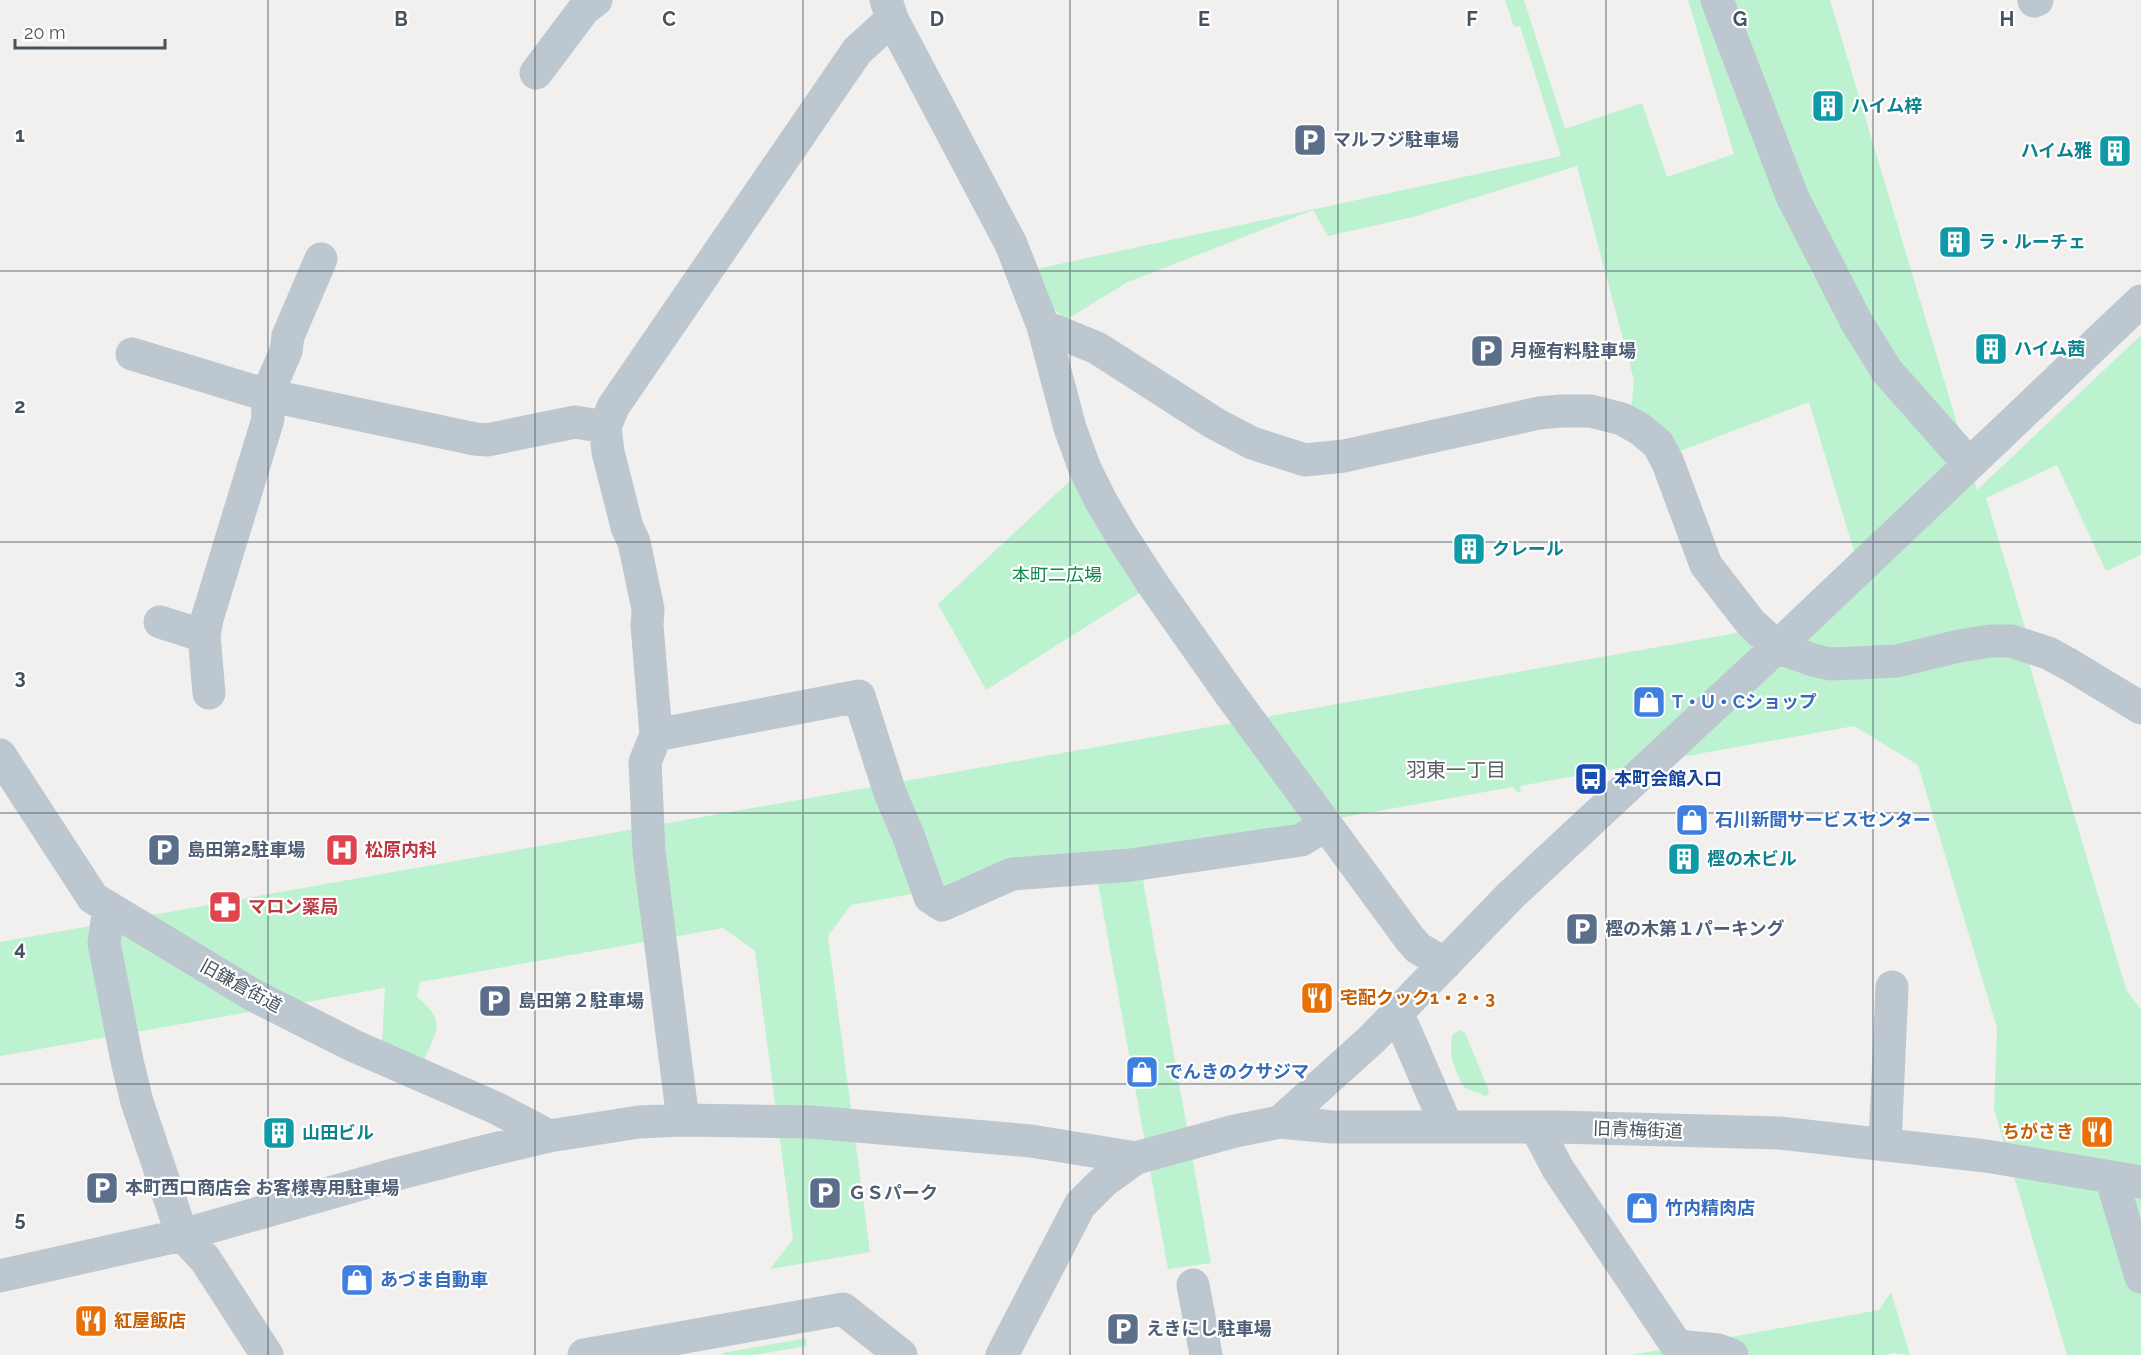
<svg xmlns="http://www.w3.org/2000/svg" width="2141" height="1355" viewBox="0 0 2141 1355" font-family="Raleway,'Noto Sans JP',sans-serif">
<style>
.green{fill:#bcf2d0}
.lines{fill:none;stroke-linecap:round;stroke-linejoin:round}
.minor{stroke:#bcc7cf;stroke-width:33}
.grid{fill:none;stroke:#46535e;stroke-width:1.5;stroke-opacity:0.55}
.labels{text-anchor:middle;stroke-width:4.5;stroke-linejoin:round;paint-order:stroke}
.culture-label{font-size:18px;font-weight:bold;fill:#0d838f;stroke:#fff;text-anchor:start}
.service-label{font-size:18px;font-weight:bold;fill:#4e5e75;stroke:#fff;text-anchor:start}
.park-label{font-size:18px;fill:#118549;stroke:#fff}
.shop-label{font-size:18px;font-weight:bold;fill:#366cbe;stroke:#fff;text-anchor:start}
.transit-label{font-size:18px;font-weight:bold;fill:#164399;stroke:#fff;text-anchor:start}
.health-label{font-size:18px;font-weight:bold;fill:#be3a42;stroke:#fff;text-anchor:start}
.street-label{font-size:18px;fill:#46535e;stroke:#fff}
.food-label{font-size:18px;font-weight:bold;fill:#c56008;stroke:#fff;text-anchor:start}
.neighbourhood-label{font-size:20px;fill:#5c6065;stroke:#fff}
.grid-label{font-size:20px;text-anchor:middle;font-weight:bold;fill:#46535e;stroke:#fff;stroke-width:4.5;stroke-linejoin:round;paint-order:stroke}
</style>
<rect width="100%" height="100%" fill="#f2efef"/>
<path class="green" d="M1505,0h19l41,129 77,-26 25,74 67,-23 -46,-154h142l147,490 164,-155v220l-35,16 -49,-106 -71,33 40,133 -7,-1 107,359 15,21v345h-74l-73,-246 3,-81 -79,-263 -64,-39 -334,60 1,5 -3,2 -5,-6 -360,64 -12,18 70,394 -43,6 -71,-391 -20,-14 -226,41 -23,31 42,316 -100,17 23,-30 -38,-288 -32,-23 -303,54 -3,15c31,25 19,34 6,65l-41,-18 3,-56 -385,68v-114l1815,-323 40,-64 -46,-153 -134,51 -44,-43 3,-30 -57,-214 -164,51 -85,19 -15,-26 -185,72 -61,37 -16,-11 -15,-39 525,-113 -41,-130 -6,1z
M1073,478l68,114 -155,98 -48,-86z
M1461,1030l4,3 23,55 1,5 -3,3 -21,-8c-10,-16 -18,-36 -12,-54z
M1891,1292l19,63 -16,-2 -10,2h-252l247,-45z
M806,1338l1,8 -53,9h-31v-2z"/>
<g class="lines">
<path class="minor" d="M886,0l6,19 119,225 32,82 27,102 15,41 16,32 20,34 31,48 78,111 180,245 8,9 27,16
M1717,0l75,196 65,127 30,48 82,93
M2034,1l3,-1
M536,73l48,-64 12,-9
M1043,326l54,22 117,75 38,20 53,17 39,-4 195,-43 22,-2h30l31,8 18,10 18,15 10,19 38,102 45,58 26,24 36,13 17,4 27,-1 40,-2 62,-15 31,-5h21l37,12 22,12 71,43
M132,354l135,41 208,44 12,1 88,-18 30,5
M160,622l44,14
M209,693l-5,-57 3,-17 61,-200 -1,-24 19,-44 2,-15 33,-77
M656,735l203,-39 31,97 18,42 22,62 12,8 70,-31 119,-9 170,-25 25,-15
M0,755l93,143 160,97 101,51 142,62 53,28
M109,908l-5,35 23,118 10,41 45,133 23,24 62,96
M1397,1012l50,115
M683,1120l-34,-268 -4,-90 11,-27 -9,-110 1,-16 -14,-67 -7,-15 -19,-75 -3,-25 8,-20 244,-356 35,-32
M1280,1122l92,-83 139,-144 266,-248 364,-346
M1536,1127l22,42 125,186
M1885,1145l7,-158
M2111,1177l30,100
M0,1276l182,-41 207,-59 97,-25 63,-15 90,-14 44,-2 128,2 220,19 105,17
M1193,1285l13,70
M1677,1346l41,4 14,5
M584,1355l259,-46 58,46
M1002,1355l78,-150 23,-23 33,-24 99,-27 45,-9 53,5h225l221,6 207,23 155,26"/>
</g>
<path class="grid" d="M268,0v1355M535,0v1355M803,0v1355M1070,0v1355M1338,0v1355M1606,0v1355M1873,0v1355M0,271h2141M0,542h2141M0,813h2141M0,1084h2141"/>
<defs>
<symbol id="building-square" viewBox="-11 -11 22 22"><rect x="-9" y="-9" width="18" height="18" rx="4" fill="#0f9aa8" stroke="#fff"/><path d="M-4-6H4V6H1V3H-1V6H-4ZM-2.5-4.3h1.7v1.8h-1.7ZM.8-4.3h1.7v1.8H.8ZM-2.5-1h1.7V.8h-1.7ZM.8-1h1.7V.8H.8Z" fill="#fff"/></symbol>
<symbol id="parking-square" viewBox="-11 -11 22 22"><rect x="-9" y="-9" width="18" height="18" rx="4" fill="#5c6f8a" stroke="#fff"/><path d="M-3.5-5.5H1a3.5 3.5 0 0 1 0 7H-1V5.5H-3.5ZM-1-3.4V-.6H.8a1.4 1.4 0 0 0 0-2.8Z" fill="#fff"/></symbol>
<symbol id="shop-square" viewBox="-11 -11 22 22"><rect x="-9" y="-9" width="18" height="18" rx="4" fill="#3f7fe0" stroke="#fff"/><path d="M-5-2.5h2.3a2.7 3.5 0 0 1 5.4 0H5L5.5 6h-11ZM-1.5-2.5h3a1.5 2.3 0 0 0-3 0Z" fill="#fff"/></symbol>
<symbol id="bus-square" viewBox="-11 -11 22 22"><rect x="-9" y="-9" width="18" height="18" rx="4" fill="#1a4fb4" stroke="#fff"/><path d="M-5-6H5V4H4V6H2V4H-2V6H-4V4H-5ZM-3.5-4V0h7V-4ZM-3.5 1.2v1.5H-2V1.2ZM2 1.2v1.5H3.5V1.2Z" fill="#fff"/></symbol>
<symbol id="hospital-square" viewBox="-11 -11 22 22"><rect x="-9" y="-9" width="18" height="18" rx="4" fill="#e0444e" stroke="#fff"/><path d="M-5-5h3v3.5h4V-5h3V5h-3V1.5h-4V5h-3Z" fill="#fff"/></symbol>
<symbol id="pharmacy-square" viewBox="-11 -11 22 22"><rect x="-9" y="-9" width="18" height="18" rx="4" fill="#e0444e" stroke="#fff"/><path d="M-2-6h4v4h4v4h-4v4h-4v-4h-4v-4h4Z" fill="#fff"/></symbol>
<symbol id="restaurant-square" viewBox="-11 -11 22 22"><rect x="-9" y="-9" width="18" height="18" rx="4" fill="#e8710a" stroke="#fff"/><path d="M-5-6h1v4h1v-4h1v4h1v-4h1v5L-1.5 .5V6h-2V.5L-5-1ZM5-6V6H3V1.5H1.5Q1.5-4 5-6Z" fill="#fff"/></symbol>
</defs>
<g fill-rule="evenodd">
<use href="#building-square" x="1809" y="87" width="38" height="38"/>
<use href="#parking-square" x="1291" y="121" width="38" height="38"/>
<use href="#building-square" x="2096" y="132" width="38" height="38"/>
<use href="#building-square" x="1936" y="223" width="38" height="38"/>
<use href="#building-square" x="1972" y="330" width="38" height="38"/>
<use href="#parking-square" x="1468" y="332" width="38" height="38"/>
<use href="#building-square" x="1450" y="530" width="38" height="38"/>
<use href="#shop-square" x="1630" y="683" width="38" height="38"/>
<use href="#bus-square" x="1572" y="760" width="38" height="38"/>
<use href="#shop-square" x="1673" y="801" width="38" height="38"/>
<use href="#parking-square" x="145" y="831" width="38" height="38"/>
<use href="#hospital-square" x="323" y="831" width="38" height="38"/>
<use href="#building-square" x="1665" y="840" width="38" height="38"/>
<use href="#pharmacy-square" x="206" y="888" width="38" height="38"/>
<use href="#parking-square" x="1563" y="910" width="38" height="38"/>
<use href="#restaurant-square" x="1298" y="979" width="38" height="38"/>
<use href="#parking-square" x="476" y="982" width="38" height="38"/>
<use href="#shop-square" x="1123" y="1053" width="38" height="38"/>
<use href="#restaurant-square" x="2078" y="1113" width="38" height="38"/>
<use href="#building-square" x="260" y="1114" width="38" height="38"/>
<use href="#parking-square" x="83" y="1169" width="38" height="38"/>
<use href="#parking-square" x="806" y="1174" width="38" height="38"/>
<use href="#shop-square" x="1623" y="1189" width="38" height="38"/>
<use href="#shop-square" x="338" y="1261" width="38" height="38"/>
<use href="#restaurant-square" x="72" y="1302" width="38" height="38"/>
<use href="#parking-square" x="1104" y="1310" width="38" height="38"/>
</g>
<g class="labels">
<g class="culture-label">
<text x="1851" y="112">ハイム梓</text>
<text x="2092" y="157" text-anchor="end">ハイム雅</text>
<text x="1978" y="248">ラ・ルーチェ</text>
<text x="2014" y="355">ハイム茜</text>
<text x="1492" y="555">クレール</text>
<text x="1707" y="865">樫の木ビル</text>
<text x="302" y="1139">山田ビル</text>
</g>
<g class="service-label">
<text x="1333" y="146">マルフジ駐車場</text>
<text x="1510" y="357">月極有料駐車場</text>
<text x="187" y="856">島田第2駐車場</text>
<text x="1605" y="935">樫の木第１パーキング</text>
<text x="518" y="1007">島田第２駐車場</text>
<text x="125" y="1194">本町西口商店会 お客様専用駐車場</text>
<text x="848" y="1199">ＧＳパーク</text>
<text x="1146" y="1335">えきにし駐車場</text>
</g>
<g class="park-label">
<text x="1057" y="581">本町二広場</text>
</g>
<g class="shop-label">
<text x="1672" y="708">T・U・Cショップ</text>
<text x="1715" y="826">石川新聞サービスセンター</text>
<text x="1165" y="1078">でんきのクサジマ</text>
<text x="1665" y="1214">竹内精肉店</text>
<text x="380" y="1286">あづま自動車</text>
</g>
<g class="transit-label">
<text x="1614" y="785">本町会館入口</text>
</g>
<g class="health-label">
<text x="365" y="856">松原内科</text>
<text x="248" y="913">マロン薬局</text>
</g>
<g class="street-label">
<text transform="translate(241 986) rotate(29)" y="6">旧鎌倉街道</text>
<text transform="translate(1638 1130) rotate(2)" y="6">旧青梅街道</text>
</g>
<g class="food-label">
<text x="1340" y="1004">宅配クック1・2・3</text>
<text x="2074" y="1138" text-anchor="end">ちがさき</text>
<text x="114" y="1327">紅屋飯店</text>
</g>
<g class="neighbourhood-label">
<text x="1456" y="777">羽東一丁目</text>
</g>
</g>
<g class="grid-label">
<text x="401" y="26">B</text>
<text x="669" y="26">C</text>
<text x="937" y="26">D</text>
<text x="1204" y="26">E</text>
<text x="1472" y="26">F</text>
<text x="1740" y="26">G</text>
<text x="2007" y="26">H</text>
<text x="20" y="142">1</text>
<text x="20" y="413">2</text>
<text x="20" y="684">3</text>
<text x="20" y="955">4</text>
<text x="20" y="1226">5</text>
</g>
<path d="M15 39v9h150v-9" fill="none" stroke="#46535e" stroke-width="3"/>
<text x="24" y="39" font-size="18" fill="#46535e" stroke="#ffffff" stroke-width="4.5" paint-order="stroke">20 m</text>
</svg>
